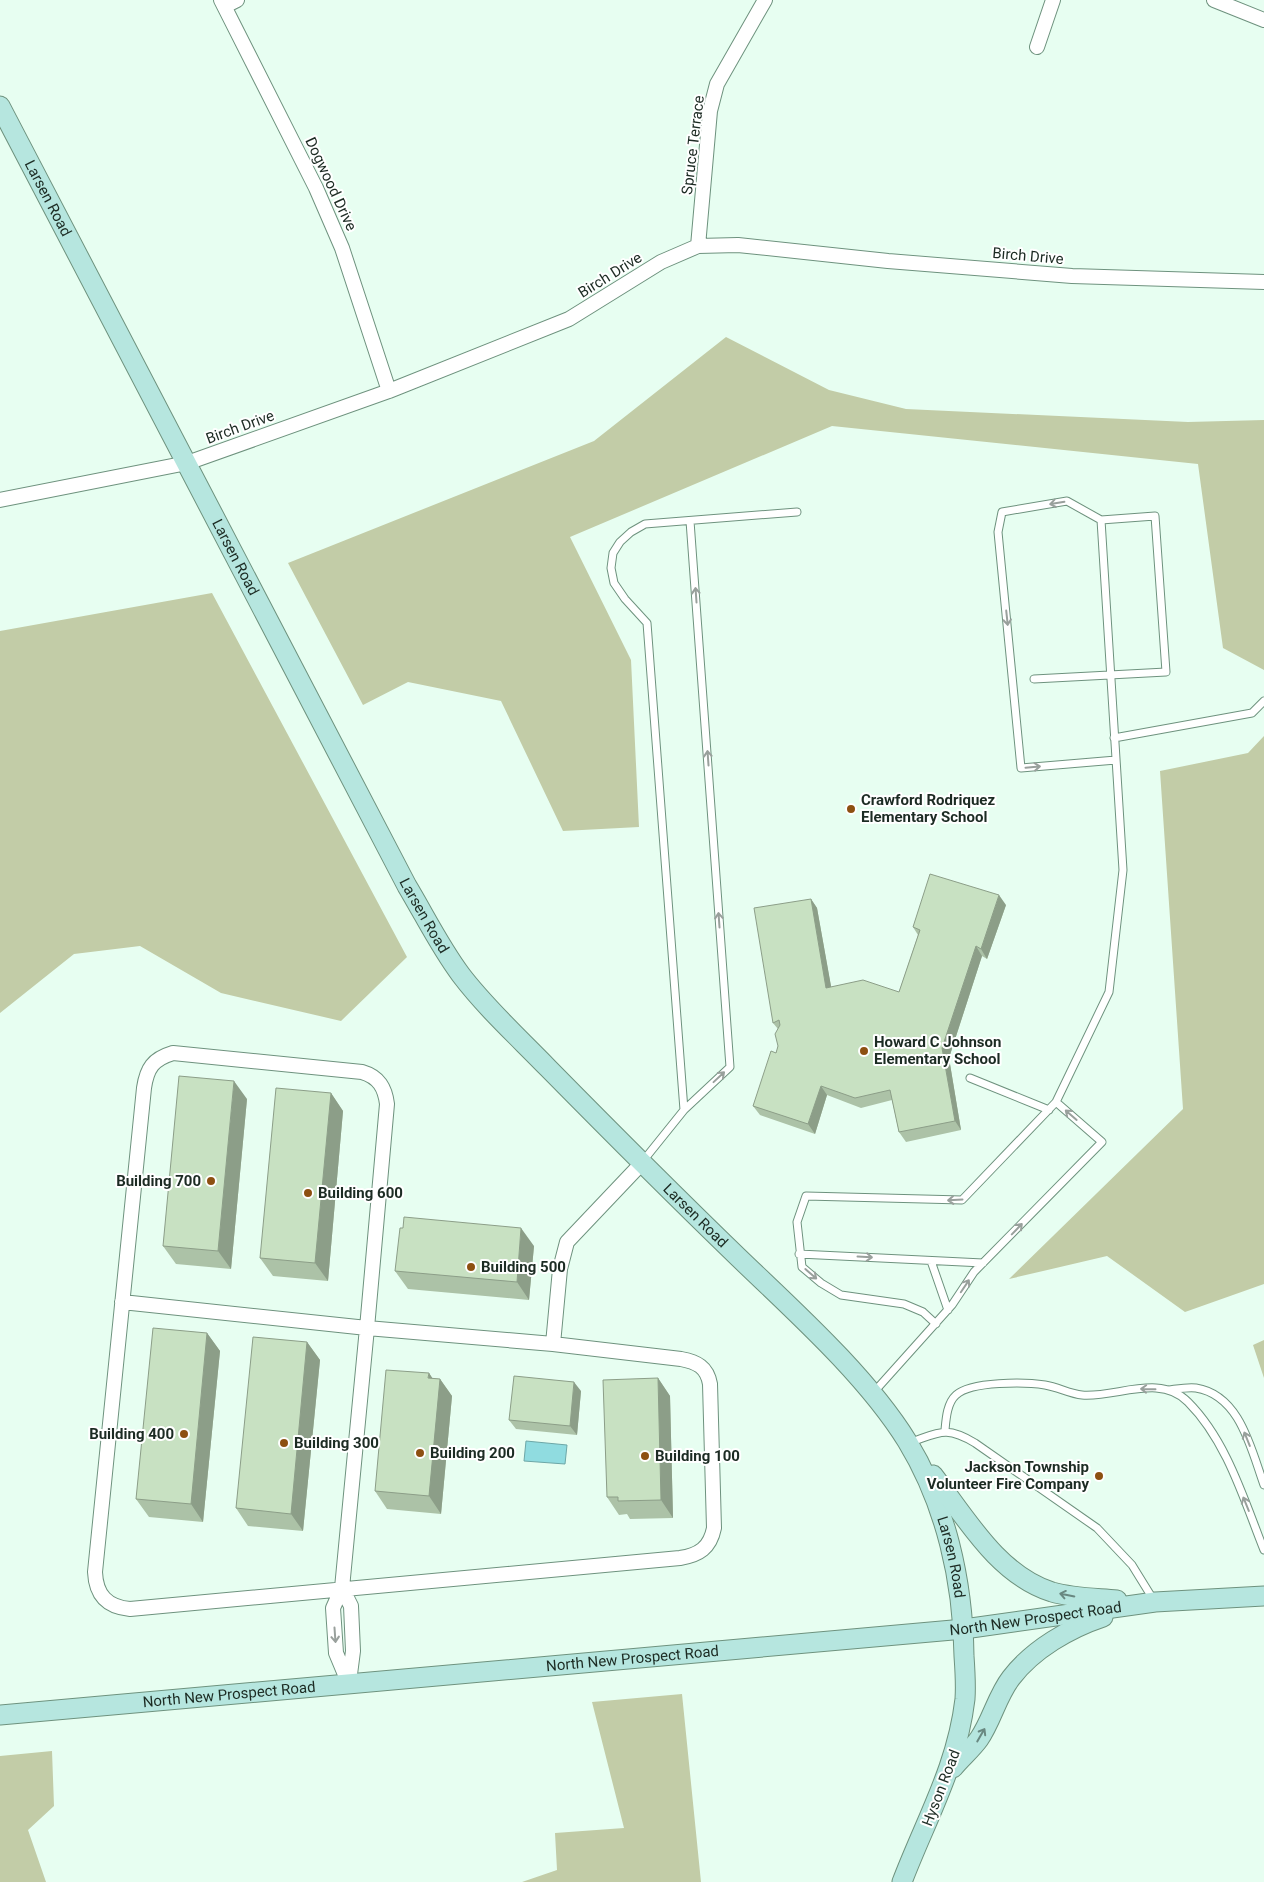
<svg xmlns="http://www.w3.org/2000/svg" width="1264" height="1882" viewBox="0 0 1264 1882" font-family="Roboto,sans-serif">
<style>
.green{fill:#c2cca7}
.water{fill:#90dce0;stroke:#6da7a7}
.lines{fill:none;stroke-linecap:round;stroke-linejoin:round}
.lane-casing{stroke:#6e927e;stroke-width:9}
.street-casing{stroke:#6e927e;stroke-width:16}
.secondary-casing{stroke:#6e927e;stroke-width:21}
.lane{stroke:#fff;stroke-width:7}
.street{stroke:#fff;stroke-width:14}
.secondary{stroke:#b6e6df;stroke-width:19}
.wall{fill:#acc2a7}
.shaded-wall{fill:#8c9e88}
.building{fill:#c8e1c2;stroke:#8c9e88}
.oneway{stroke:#99a09c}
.oneway2{stroke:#698881}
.poi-dot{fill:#8d5011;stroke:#fff;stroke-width:2}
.labels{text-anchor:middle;stroke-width:4;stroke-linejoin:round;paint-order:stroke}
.street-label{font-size:15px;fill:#1c2b23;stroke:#fff}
.poi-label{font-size:15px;font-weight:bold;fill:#1c2b23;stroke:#fff;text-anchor:start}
</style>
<rect width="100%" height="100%" fill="#e7fef1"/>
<path class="green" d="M726,337l103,53 77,19 282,13 76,-2v250l-41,-22 -25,-184 -366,-38 -262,111 61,123 8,167 -76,4 -62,-130 -93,-19 -45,23 -75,-142 306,-122z
M212,593l195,364 -66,64 -120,-28 -81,-47 -66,8 -74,59v-382z
M1264,736v548l-79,28 -78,-56 -98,23 174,-170 -23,-338 88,-18z
M1264,1340v38l-11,-33z
M682,1694l19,188h-179l35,-12 -2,-37 69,-5 -32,-126z
M52,1751l2,55 -26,24 18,52h-46v-126z"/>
<path class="water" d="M526,1441l41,4 -2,19 -41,-3z"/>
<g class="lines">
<defs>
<path id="lane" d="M1034,679l132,-7 -11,-156 -54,4 -34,-19 -65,11 -4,20 23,236 95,-8
M1114,738l138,-25 12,-12
M970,1078l79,32
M1056,1102l53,-110 14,-122 -22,-350
M684,1110l46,-43 -40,-546
M643,1161l41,-51 -37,-487 -22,-24 -11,-16 -3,-15 2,-15 7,-11 11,-10 14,-8 152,-12
M799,1254l184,9
M931,1261l17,49
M1169,1390c8,-1 18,-3 27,-2 44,7 55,61 68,97
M874,1392l78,-87 22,-33 128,-130 -46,-40 -94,98 -156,-4 -9,26 5,45 19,16 20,12 63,9 19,8 13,12
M945,1430c1,-11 2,-27 11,-35 15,-14 70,-13 89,-10 13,2 25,9 37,10 34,3 78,-22 106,7 39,39 56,98 76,148
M908,1443c31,-10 37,-18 67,0l122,85 35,37 21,34"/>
<path id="street" d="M221,0l95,188 26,60 47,143
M1214,0l50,20
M225,6l12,-6
M1037,47l16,-47
M698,246l12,-135 7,-27 48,-84
M0,500l187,-37 202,-72 180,-72 92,-57 37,-16 40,-1 150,16 184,15 192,6
M173,1053l189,19c17,5 23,16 25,32l-20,224 186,16 128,15c16,3 26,8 29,25l4,144c-4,20 -15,27 -34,30l-550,51c-23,-2 -34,-14 -35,-37l49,-484c3,-20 9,-29 29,-35z
M122,1302l245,26 -25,260 -9,20 3,45 13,31
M553,1344l7,-75 7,-27 74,-78
M342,1588l9,18 2,45 -4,31"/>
<g id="secondary">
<path id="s1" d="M0,106l407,780c18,30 33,61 54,89 25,33 58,63 87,93 63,64 126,127 190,189 56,54 128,118 169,184 39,64 56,140 57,215 1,14 2,29 1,43 -8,68 -39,120 -63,183"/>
<path d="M933,1475c33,43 65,100 119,117 21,6 43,6 65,8"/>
<path id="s2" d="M0,1715l964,-86 191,-27 109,-6"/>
<path d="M953,1768c8,-10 19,-19 26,-29 13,-19 18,-43 32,-61 22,-29 59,-50 92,-61"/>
</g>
</defs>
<use href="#lane" class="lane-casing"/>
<use href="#street" class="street-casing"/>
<use href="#secondary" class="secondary-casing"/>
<use href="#lane" class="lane"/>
<use href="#street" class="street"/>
<use href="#secondary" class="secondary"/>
</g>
<path class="wall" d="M811,899l6,9 14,79 68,5 19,-57 -5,-8 93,-22 -19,54 -5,-3 -33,102 12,72 -55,12 -7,-10 -7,-32 -31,8 -34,-13 -12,39 -55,-19 -7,-9 23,-53 2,-7v-17l-5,-6z
M331,1093l12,18 -15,170 -55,-5 -13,-18z
M247,1099l-16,170 -55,-5 -13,-18z
M534,1246l-5,54 -121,-11 -13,-18z
M207,1333l13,18 -17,171 -54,-5 -13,-18z
M307,1342l13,18 -17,171 -55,-5 -12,-18z
M429,1373l3,5 8,1 12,17 -11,118 -54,-5 -12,-18z
M658,1378l12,18 3,122 -43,1 -3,-5 -8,1 -12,-18z
M581,1391l-4,44 -61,-6 -7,-9z"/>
<path class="shaded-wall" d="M999,895l7,10 -19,54 -6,-10z
M811,899l6,9 16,89 -7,-9z
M976,946l6,10 -33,102 12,72 -6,-9 -13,-73z
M234,1081l13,18 -16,170 -13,-18z
M821,1086l6,9 -12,39 -7,-10z
M331,1093l12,18 -15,170 -13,-18z
M521,1228l13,18 -5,54 -12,-18z
M207,1333l13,18 -17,171 -12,-18z
M307,1342l13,18 -17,171 -12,-17z
M429,1373l10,15 1,-9 12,17 -11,118 -12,-18z
M658,1378l12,18 3,122 -12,-18z
M574,1382l7,9 -4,44 -7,-9z"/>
<path class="building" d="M930,874l69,21 -18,54 -5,-3 -34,102 13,73 -56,11 -9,-42 -35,8 -34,-12 -13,38 -55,-18 18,-55 5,2 2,-7 -3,-12 5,-9 -1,-5 -6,3 -19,-115 57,-9 15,89 37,-8 36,12 21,-62 -7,-3z
M179,1076l55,5 -16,170 -55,-5z
M276,1088l55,5 -16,170 -55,-5z
M404,1217l117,11 -4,54 -122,-11 5,-43h3z
M153,1328l54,5 -16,171 -55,-5z
M253,1337l54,5 -16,172 -55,-6z
M386,1370l43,3 -1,5 12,1 -11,117 -54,-5z
M514,1376l60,6 -4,44 -61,-6z
M658,1378l3,122 -43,1v-4h-11l-4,-117z"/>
<defs><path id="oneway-shaft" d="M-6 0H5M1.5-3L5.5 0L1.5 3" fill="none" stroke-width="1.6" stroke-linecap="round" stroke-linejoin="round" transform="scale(1.25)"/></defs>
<g class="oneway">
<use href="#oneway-shaft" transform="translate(1057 503) rotate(171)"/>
<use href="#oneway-shaft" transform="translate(696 595) rotate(-94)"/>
<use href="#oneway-shaft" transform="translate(1007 618) rotate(84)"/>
<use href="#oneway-shaft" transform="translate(708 758) rotate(-94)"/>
<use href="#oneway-shaft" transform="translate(1033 767) rotate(-5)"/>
<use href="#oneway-shaft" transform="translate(719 920) rotate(-94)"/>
<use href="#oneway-shaft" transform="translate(719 1077) rotate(-43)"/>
<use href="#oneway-shaft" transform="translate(1071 1115) rotate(-139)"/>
<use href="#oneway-shaft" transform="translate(955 1200) rotate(177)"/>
<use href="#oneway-shaft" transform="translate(1017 1229) rotate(-46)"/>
<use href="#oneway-shaft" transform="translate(865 1257) rotate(3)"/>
<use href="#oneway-shaft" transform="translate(811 1274) rotate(41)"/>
<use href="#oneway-shaft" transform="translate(965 1286) rotate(-56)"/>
<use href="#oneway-shaft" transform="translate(1148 1389) rotate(-179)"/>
<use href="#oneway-shaft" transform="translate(1247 1439) rotate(-112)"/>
<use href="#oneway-shaft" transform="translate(1246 1504) rotate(-112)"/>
<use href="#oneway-shaft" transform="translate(335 1635) rotate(86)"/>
</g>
<g class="oneway2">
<use href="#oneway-shaft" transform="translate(1067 1595) rotate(-169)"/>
<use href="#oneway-shaft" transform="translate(981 1735) rotate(-60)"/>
</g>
<g class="poi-dot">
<circle cx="851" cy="809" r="5"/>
<circle cx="864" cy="1051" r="5"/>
<circle cx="211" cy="1181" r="5"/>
<circle cx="308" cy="1193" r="5"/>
<circle cx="471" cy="1267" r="5"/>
<circle cx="184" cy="1434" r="5"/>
<circle cx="284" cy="1443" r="5"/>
<circle cx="420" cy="1453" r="5"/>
<circle cx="645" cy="1456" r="5"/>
<circle cx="1099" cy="1476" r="5"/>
</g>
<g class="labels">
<g class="street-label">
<text transform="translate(693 145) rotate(-83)" y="5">Spruce Terrace</text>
<text transform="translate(331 184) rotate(65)" y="5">Dogwood Drive</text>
<text dy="5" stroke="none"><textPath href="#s1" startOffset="104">Larsen Road</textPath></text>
<text transform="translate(1028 256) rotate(5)" y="5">Birch Drive</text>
<text transform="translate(610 275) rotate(-32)" y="5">Birch Drive</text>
<text transform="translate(240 427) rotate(-20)" y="5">Birch Drive</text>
<text dy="5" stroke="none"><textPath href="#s1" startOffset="509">Larsen Road</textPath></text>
<text dy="5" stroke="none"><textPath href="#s1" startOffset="914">Larsen Road</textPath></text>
<text dy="5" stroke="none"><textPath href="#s1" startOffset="1320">Larsen Road</textPath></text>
<text dy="5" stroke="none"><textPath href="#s1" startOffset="1755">Larsen Road</textPath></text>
<text dy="5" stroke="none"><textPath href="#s2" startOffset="1040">North New Prospect Road</textPath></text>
<text dy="5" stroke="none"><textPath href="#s2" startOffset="635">North New Prospect Road</textPath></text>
<text dy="5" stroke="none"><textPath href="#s2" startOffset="230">North New Prospect Road</textPath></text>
<text transform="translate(941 1788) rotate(-69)" y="5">Hyson Road</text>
</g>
<g class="poi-label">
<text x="861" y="805">Crawford Rodriquez<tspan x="861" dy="17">Elementary School</tspan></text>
<text x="874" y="1047">Howard C Johnson<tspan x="874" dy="17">Elementary School</tspan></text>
<text x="201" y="1186" text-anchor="end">Building 700</text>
<text x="318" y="1198">Building 600</text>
<text x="481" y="1272">Building 500</text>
<text x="174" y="1439" text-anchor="end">Building 400</text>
<text x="294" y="1448">Building 300</text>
<text x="430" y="1458">Building 200</text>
<text x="655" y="1461">Building 100</text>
<text x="1089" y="1472" text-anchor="end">Jackson Township<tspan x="1089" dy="17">Volunteer Fire Company</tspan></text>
</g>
</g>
</svg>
